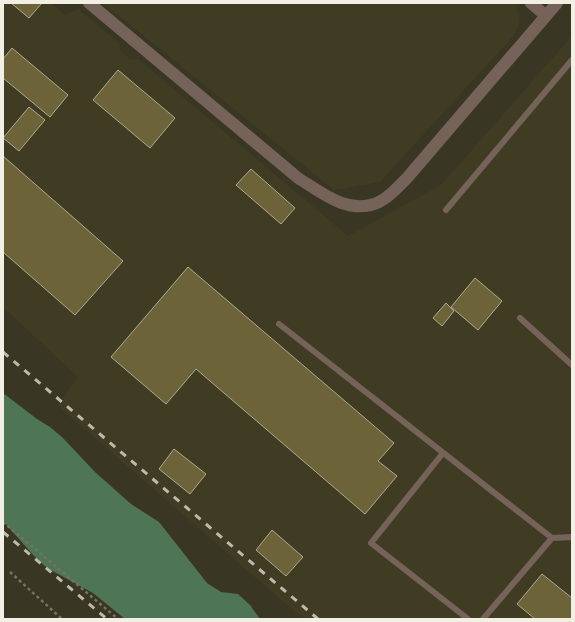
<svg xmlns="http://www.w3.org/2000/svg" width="575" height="622" viewBox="0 0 575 622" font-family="'Source Sans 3',sans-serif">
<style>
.built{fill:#403c23}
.forest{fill:#4f7557}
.building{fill:#6c6438;stroke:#ada994}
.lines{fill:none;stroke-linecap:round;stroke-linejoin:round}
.path{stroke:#767364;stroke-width:2.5;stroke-dasharray:3 3;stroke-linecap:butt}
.lane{stroke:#756359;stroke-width:6}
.street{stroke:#756359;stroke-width:12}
.rail{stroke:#bcbaad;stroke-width:3;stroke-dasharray:7 7;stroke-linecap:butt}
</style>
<rect width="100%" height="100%" fill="#393624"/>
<path class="built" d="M3,3h49l13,12 13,-6 42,35v6l10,10 8,-1 210,177 93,-51 131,-149v583h-269l-246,-214 21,-28 -75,-70z
M103,3h412l5,15 -1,6 -5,11 -134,147 -46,8z"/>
<path class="forest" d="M3,393l34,26 13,8 12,10 33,35 36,32 28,18 48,61 14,9 17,2 12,11 10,14h-135l-32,-26 -46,-25 -13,-12 -31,-35z"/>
<path class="building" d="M11,3h31l-13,15z
M12,48l56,47 -18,22 -47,-39v-19z
M118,70l57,48 -25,30 -57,-48z
M29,107l16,13 -26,31 -16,-13z
M3,156l120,105 -48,54 -72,-63z
M251,169l44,39 -14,16 -45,-39z
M188,267l206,176 -16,18 19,15 -32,38 -169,-145 -30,35 -55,-47z
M475,278l27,23 -24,29 -27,-23z
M446,303l8,8 -12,15 -9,-8z
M174,449l32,25 -16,20 -31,-25z
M272,530l31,27 -17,19 -30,-26z
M542,574l30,24v21h-37l-18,-15z"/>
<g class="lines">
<path class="path" d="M3,522l115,97
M10,572l52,47"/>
<path class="lane" d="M446,210l126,-150
M520,318l52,47
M279,324l273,214 20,-1
M443,453l-72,90 97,76
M483,619l69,-81"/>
<path class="street" d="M89,3l209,175c24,15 51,38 81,24 11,-5 20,-16 28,-24l150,-175
M531,3l15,13"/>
<path class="rail" d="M3,352l315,267
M3,532l104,87"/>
</g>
<rect width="575" height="622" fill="none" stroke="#f2f0e5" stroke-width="8"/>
</svg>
